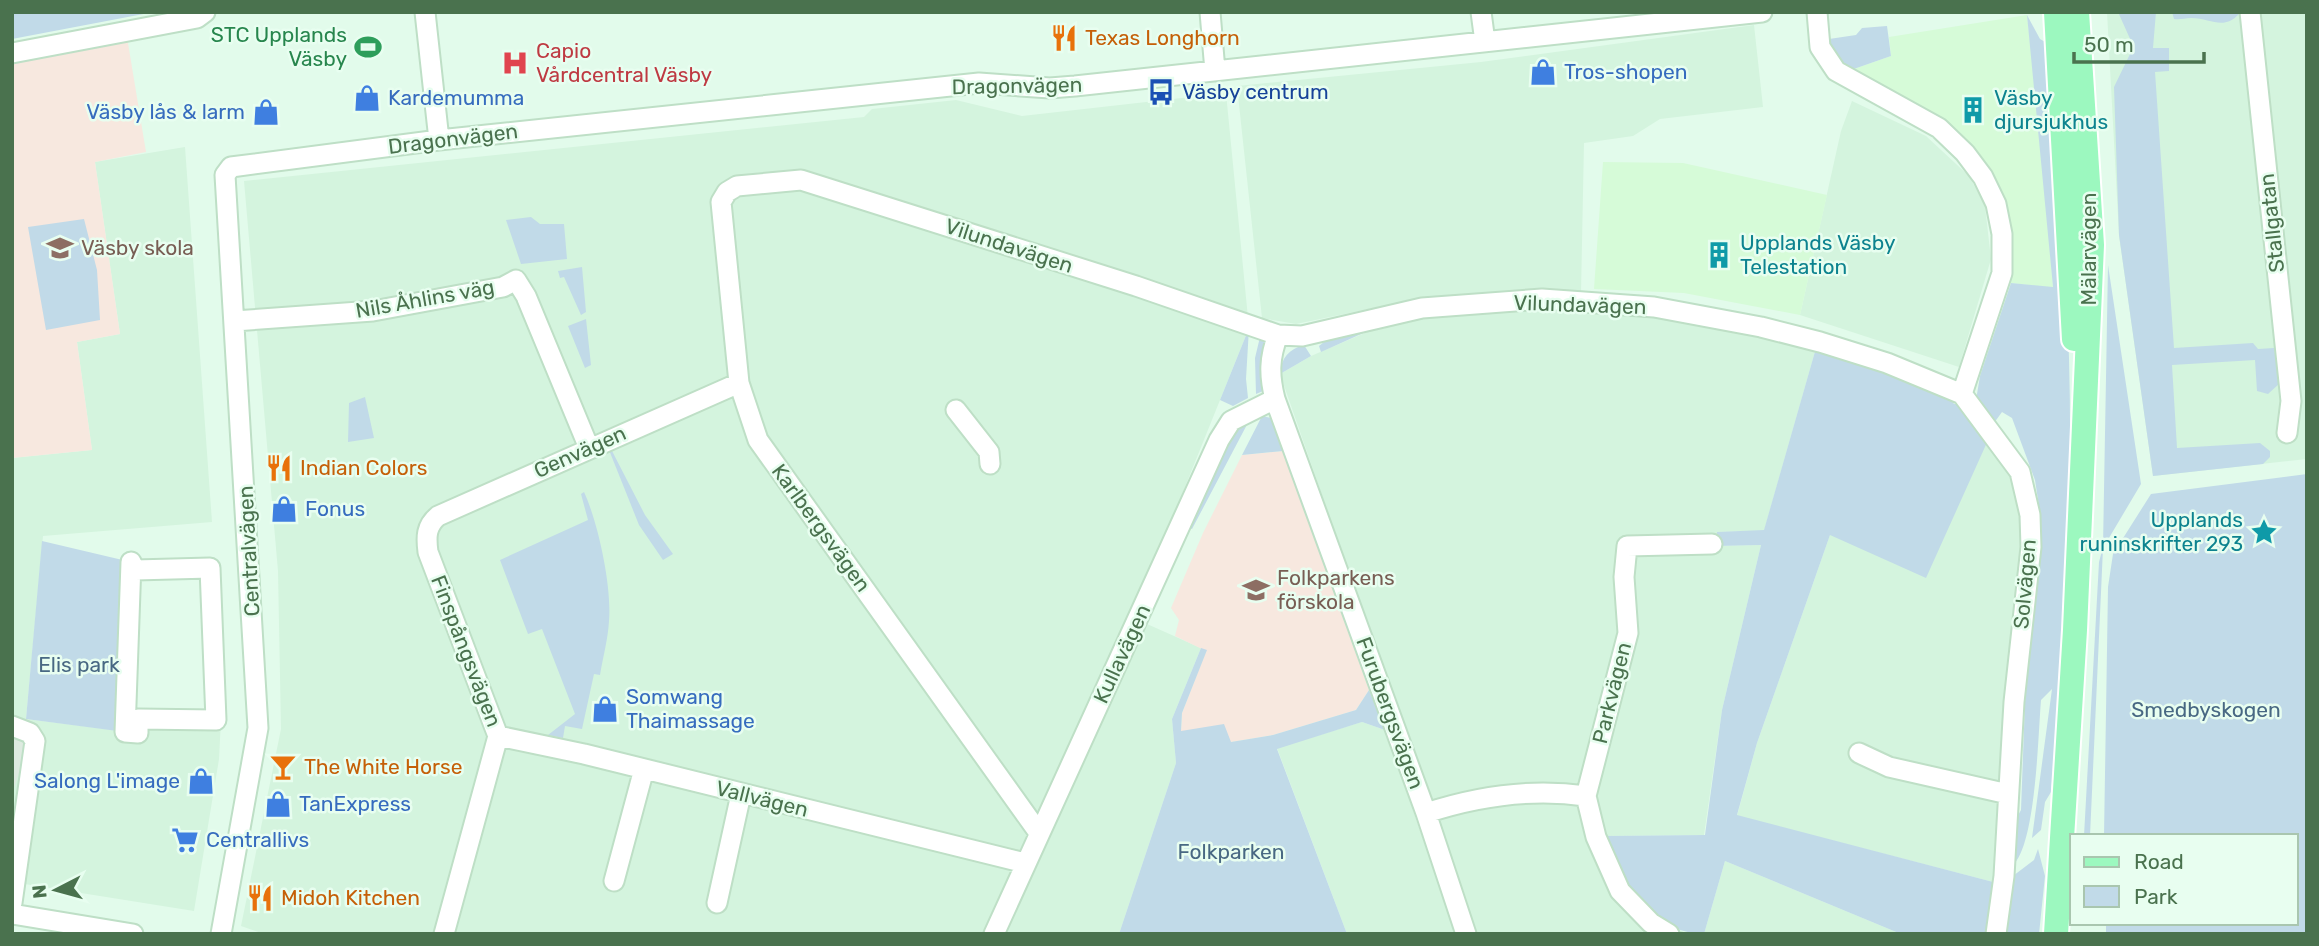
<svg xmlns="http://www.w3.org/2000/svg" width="2319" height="946" viewBox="0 0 2319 946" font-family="Rubik,sans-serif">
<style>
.residential{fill:#d4f4de}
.commercial{fill:#d6fbd8}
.industrial{fill:#ddeae0}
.education{fill:#f7e8df}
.green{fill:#c1dae8}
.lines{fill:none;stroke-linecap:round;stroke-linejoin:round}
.minor-casing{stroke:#bedfc6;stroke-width:23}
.major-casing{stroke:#fff;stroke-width:28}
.minor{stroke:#fff;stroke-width:19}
.major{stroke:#9cf8bf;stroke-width:24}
.labels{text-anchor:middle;stroke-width:5;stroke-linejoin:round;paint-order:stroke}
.leisure-label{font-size:21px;fill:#27864d;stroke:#e8fef0;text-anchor:end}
.food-label{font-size:21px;fill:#c56008;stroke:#e8fef0;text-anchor:start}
.health-label{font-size:21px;fill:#be3a42;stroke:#e8fef0;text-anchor:start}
.shop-label{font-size:21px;fill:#366cbe;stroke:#e8fef0;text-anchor:start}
.street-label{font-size:21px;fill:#4a724e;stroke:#e8fef0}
.transit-label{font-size:21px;fill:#164399;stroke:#e8fef0;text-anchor:start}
.culture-label{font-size:21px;fill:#0d838f;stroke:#e8fef0;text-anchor:start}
.education-label{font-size:21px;fill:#785e54;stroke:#e8fef0;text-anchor:start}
.park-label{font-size:21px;fill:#486883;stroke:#e8fef0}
</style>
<rect width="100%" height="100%" fill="#e2fbeb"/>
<path class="residential" d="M2107,12h200v447l-154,17 -34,-241z
M1754,25l9,82 -103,12 -27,17 -49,7 -3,150h-86l-78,6 -121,25 -34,-6 -25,-232 244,-24z
M1226,93l23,235 -87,216 -180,390h-718l-23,-8 40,-197 -3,-158 -34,-390 620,-64 8,-8 84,-9 66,16z
M1852,101l74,35 43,40 16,30 6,53 -32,108 -159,-52 41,-184z
M185,147l27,375 -169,14 -17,183 111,14 1,-14 83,1 -2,39 -25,152 -182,-29v-424l80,-8 -15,-108 43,-8 -25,-172z
M1537,309l116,6 163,33 -52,183 -47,1v14l44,-1 -39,165 -18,125 -100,1 54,84 30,14h-214l-194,-560 31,-18 70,-30 63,-12z
M1989,438l16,19 23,52 -31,374 -260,-67 20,-73 73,-208z
M1147,624l54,24 -29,71 4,44 -57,171h-115z
M1362,722l23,8 71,204h-109l-70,-186z
M1725,861l176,73h-197z"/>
<path class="commercial" d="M2027,15l15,131 11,142 -42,-5v-41l-24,-76 -18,-23 -23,-19 -98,-53 43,-15 -2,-19z
M1603,162l80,1 144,32 -27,120 -116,-22 -90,-4z"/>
<path class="industrial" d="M12,738l16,6 -16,51z"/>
<path class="education" d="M127,37l19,115 -51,10 25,172 -43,8 15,108 -80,8v-398z
M1283,451l86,239 -13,20 -83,25 -42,7 -50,-11 1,-18 24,-62 -31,-15 4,-16 -8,-12 32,-75 39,-78z"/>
<path class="green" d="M12,12h142l-142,27z
M2118,12h38l-3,36h16v23l-14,1 19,276 79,-5 5,6 16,-1 6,35 -12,11 -11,-3 -2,-31 -83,5 5,83 83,-5 10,8v6l-7,7 -110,12 -34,-241 -5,-148 16,-33 1,-13z
M2172,12h67v2c-16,17 -28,4 -48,4 -6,0 -11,2 -17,1z
M2027,15l13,24 12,7c6,104 14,208 17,312 4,145 -3,290 -18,434l-6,10 -4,28 -9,8 20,-149 -11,11c-3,36 -5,143 -28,165l2,-44 6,-11 4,-108 16,-183 -6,-39 -23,-62 -10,-6 -8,11 -18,-23 4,-24 31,-93 42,4z
M1887,26l4,30 -43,15 -17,-18 -2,-14 27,-4 6,-7z
M531,217l9,7h24l3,35 -46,5 -15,-44z
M84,219l13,51 3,50 -54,10 -18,-103z
M2108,265l33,219 -38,64 -13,288h-6l15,-274 4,-15z
M582,267l4,45 -5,3 -17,-38 -4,1 -2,-7z
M586,319l5,46 -6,3 -17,-42z
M1249,328l-3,51 2,19 -15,8 -13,-6z
M1370,330l-49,22 -2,-6 5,-4z
M1260,337l5,3 -4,33 2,18 -7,3 -1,-36z
M1304,345l7,11 -31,18c1,-16 9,-25 24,-29z
M1816,348l70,21 64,29 4,6h10l25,34 -63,140 -96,-43 -73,208 -20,72 260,68 -6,51h-90l-176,-73 -21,73c-31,0 -60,-22 -78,-47 -11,-13 -16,-35 -23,-51l102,-1 17,-125 39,-165 -44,1v-14l47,-2z
M365,397l9,41 -26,4 1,-39z
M1262,416l9,2 12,33 -41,4z
M1251,417l-59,112 -5,-2 44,-94z
M611,449l34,66 28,39 -10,6 -24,-35 -30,-75z
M2307,474v460h-201v-11h190v-87h-192l4,-249 5,-33 38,-60z
M584,492c14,30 28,95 25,129 -1,18 -6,36 -9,54l-6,-1 -12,55 -17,-3 -2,12 -15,-3 27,-21 -33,-85 -14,5 -28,-74 88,-40 -7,-26z
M42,541l89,21 -6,170 -99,-13z
M1201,648l6,2 -25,63 -1,18 43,-7 7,18 42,-7 83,-25 13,-20 16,40 -23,-8 -85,27 70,185h-228l57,-171 -4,-44z
M2038,849l7,27 -6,58h-38l8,-55 25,-19z"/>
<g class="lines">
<defs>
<path id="minor" d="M425,12l14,128
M1210,12l5,59
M1481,12l4,30
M1817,12l3,35 16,24 103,57 26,25 18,24 13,27 6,30v39l-40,121
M2250,12l41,389 -4,32
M12,53l185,-35 8,-6
M234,321l139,-10 130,-24 13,-7 10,16 63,152
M1278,335c-9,23 -9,40 -3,64l151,414 40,121
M956,410l33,42 1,12
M131,562l4,8 75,-2 6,152 -78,-1v14l-13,-1z
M12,726l18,7 5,8 -23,162
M498,736l86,18 441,109
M1859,753l30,14 119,27
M1426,813c52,-17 105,-25 160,-17
M1039,833l-281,-393 -19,-57 -18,-181 6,-10 10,-6 64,-6 335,106 142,49 24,1 120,-28 120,-9 112,8 107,20 59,15 67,21 75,31 58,78 10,43 1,32 -17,155 -10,174 -8,58
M614,881l30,-112
M717,903l24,-109
M12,914l121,20
M221,934l37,-206 -33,-553 6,-8 208,-27 540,-57 71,5 25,-2 687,-74
M444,934l54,-198 -70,-184c-2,-15 -2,-26 10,-36l301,-133
M994,934l225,-494 12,-19 44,-22
M1669,934l-18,-11 -31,-32 -24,-54 -10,-41 42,-163 -4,-56 3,-31 85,-2"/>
<path id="major" d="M2056,12l18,327
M2056,934l19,-304 17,-385 -15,-233"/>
</defs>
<use href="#minor" class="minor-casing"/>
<use href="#major" class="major-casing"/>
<use href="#minor" class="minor"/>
<use href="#major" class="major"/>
</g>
<defs>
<symbol id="restaurant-bare" viewBox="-9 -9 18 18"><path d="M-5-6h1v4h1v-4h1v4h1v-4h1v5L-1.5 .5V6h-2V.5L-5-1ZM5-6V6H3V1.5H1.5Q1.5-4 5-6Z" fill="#e8710a" stroke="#e8fef0" stroke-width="2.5" paint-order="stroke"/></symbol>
<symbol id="stadium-bare" viewBox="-9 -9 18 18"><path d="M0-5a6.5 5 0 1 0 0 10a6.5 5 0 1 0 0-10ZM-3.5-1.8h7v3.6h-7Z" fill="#2e9e5b" stroke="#e8fef0" stroke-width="2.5" paint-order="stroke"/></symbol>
<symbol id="hospital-bare" viewBox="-9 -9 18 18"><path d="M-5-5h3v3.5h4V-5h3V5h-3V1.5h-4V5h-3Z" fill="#e0444e" stroke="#e8fef0" stroke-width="2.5" paint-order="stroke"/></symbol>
<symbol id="shop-bare" viewBox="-9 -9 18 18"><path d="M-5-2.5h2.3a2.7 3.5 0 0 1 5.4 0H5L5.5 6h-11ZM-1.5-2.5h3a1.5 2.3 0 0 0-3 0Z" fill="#3f7fe0" stroke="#e8fef0" stroke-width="2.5" paint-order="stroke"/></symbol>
<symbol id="bus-bare" viewBox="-9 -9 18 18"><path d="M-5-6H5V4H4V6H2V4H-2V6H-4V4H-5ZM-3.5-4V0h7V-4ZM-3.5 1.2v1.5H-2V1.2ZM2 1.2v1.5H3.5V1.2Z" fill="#1a4fb4" stroke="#e8fef0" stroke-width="2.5" paint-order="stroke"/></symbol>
<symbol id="building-bare" viewBox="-9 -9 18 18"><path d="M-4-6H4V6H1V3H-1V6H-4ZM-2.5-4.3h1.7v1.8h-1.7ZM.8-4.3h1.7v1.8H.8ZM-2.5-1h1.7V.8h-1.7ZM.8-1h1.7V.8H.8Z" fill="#0f9aa8" stroke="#e8fef0" stroke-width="2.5" paint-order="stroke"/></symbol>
<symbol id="school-bare" viewBox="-9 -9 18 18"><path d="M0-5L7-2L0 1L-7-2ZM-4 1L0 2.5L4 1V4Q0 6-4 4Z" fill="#8d6e63" stroke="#e8fef0" stroke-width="2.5" paint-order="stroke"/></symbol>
<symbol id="sight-bare" viewBox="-9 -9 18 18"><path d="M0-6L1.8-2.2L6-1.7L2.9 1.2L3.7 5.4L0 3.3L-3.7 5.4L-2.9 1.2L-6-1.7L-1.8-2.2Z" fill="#0f9aa8" stroke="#e8fef0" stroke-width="2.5" paint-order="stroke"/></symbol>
<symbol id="bar-bare" viewBox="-9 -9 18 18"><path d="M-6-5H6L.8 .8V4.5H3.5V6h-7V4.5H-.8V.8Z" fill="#e8710a" stroke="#e8fef0" stroke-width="2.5" paint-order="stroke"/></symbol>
<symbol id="supermarket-bare" viewBox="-9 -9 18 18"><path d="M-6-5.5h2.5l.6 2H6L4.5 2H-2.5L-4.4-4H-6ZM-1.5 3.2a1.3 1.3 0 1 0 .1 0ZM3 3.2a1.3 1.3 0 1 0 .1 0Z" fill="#3f7fe0" stroke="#e8fef0" stroke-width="2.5" paint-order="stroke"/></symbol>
</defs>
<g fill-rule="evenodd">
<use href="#restaurant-bare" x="1045" y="19" width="38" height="38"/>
<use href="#stadium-bare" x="349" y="28" width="38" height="38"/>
<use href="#hospital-bare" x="496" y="44" width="38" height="38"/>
<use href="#shop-bare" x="1524" y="53" width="38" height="38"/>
<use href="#bus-bare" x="1142" y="73" width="38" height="38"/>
<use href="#shop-bare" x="348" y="79" width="38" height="38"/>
<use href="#building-bare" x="1954" y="91" width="38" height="38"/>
<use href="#shop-bare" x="247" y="93" width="38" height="38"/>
<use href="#school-bare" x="41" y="229" width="38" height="38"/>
<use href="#building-bare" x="1700" y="236" width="38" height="38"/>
<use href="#restaurant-bare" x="260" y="449" width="38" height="38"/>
<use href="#shop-bare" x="265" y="490" width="38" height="38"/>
<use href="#sight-bare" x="2245" y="513" width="38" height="38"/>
<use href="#school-bare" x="1237" y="571" width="38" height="38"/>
<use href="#shop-bare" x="586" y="690" width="38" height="38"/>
<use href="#bar-bare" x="264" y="748" width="38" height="38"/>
<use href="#shop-bare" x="182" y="762" width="38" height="38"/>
<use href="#shop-bare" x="259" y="785" width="38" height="38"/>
<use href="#supermarket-bare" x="166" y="821" width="38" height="38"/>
<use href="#restaurant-bare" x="241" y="879" width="38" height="38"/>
</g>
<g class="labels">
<g class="leisure-label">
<text x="347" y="42">STC Upplands<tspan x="347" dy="24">Väsby</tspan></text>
</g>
<g class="food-label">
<text x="1085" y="45">Texas Longhorn</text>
<text x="300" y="475">Indian Colors</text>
<text x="304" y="774">The White Horse</text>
<text x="281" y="905">Midoh Kitchen</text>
</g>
<g class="health-label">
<text x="536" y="58">Capio<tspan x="536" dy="24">Vårdcentral Väsby</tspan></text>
</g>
<g class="shop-label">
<text x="1564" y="79">Tros-shopen</text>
<text x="388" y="105">Kardemumma</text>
<text x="245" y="119" text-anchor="end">Väsby lås &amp; larm</text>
<text x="305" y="516">Fonus</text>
<text x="626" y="704">Somwang<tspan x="626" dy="24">Thaimassage</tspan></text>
<text x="180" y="788" text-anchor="end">Salong L'image</text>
<text x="299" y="811">TanExpress</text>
<text x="206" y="847">Centrallivs</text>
</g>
<g class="street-label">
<text transform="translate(1017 86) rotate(-1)" y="7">Dragonvägen</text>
<text transform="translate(453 139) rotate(-7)" y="7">Dragonvägen</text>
<text transform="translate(2272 223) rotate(-96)" y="7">Stallgatan</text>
<text transform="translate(1009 246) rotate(18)" y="7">Vilundavägen</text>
<text transform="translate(2089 249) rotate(-90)" y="7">Mälarvägen</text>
<text transform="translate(425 299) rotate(-10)" y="7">Nils Åhlins väg</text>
<text transform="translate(1580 305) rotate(2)" y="7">Vilundavägen</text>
<text transform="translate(580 452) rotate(-24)" y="7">Genvägen</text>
<text transform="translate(821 528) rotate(54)" y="7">Karlbergsvägen</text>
<text transform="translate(249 551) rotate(-93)" y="7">Centralvägen</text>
<text transform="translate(2025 584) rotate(-85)" y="7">Solvägen</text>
<text transform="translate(466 651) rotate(69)" y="7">Finspångsvägen</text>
<text transform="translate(1122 654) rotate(-65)" y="7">Kullavägen</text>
<text transform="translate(1612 693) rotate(-76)" y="7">Parkvägen</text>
<text transform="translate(1390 713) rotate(70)" y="7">Furubergsvägen</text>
<text transform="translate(762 799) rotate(14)" y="7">Vallvägen</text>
</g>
<g class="transit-label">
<text x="1182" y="99">Väsby centrum</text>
</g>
<g class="culture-label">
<text x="1994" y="105">Väsby<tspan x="1994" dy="24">djursjukhus</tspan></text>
<text x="1740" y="250">Upplands Väsby<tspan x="1740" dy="24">Telestation</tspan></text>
<text x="2243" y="527" text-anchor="end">Upplands<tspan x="2243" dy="24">runinskrifter 293</tspan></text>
</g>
<g class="education-label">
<text x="81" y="255">Väsby skola</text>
<text x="1277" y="585">Folkparkens<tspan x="1277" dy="24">förskola</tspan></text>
</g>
<g class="park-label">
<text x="79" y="672">Elis park</text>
<text x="2206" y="717">Smedbyskogen</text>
<text x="1231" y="859">Folkparken</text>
</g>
</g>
<rect width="2319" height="946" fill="none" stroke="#4a724e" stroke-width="28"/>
<rect x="2070" y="834" width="228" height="91" fill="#e8fef0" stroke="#a9c6af" stroke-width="2"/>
<rect x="2084" y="857" width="35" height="10" fill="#9cf8bf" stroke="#a9c6af" stroke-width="2"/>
<text x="2134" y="869" font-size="21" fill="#4a724e">Road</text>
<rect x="2084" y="886" width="35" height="21" fill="#c1dae8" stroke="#a9c6af" stroke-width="2"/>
<text x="2134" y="904" font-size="21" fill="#4a724e">Park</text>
<g transform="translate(56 890) rotate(264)" stroke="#e8fef0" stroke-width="5" paint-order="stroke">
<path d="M0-5L12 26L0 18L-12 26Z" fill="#4a724e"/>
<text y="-10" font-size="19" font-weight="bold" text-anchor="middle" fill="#4a724e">N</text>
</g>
<path d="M2074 52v10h130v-10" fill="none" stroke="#4a724e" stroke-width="3.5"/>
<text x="2084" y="52" font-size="21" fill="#4a724e" stroke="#e8fef0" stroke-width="5" paint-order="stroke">50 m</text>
</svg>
